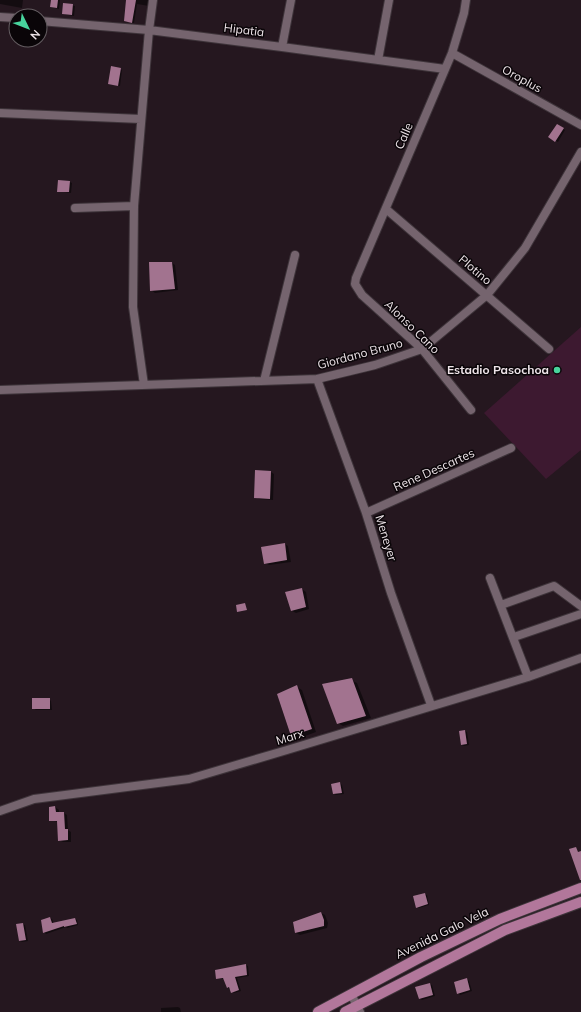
<svg xmlns="http://www.w3.org/2000/svg" width="581" height="1012" viewBox="0 0 581 1012" font-family="Mulish,sans-serif">
<style>
.green{fill:#3d1930}
.shadow{fill:#0007}
.building{fill:#a2738f}
.lines{fill:none;stroke-linecap:round;stroke-linejoin:round}
.minor-casing{stroke:#3e343a;stroke-width:10}
.major-casing{stroke:#3e343a;stroke-width:12}
.minor{stroke:#75646e;stroke-width:8}
.major{stroke:#b2779b;stroke-width:10}
.poi-dot{fill:#48d49d;stroke:#0a0508;stroke-width:1.5}
.labels{text-anchor:middle;stroke-width:3;stroke-linejoin:round;paint-order:stroke}
.street-label{font-size:12px;fill:#eee4e9;stroke:#0a0508}
.poi-label{font-size:12px;font-weight:bold;fill:#eee4e9;stroke:#0a0508;text-anchor:end}
</style>
<rect width="100%" height="100%" fill="#25171f"/>
<path class="green" d="M581,327v123l-35,29 -62,-66z"/>
<path class="shadow" d="M0,0h23l-1,8 -22,-4z
M52,0h8l-1,9 -8,-2z
M127,0h23l-1,6 -12,-2 -3,19 -9,-2z
M64,4l11,2 -1,10 -11,-2z
M120,69l2,1 -2,16 -11,-2z
M557,125l8,5 -7,12 -9,-5z
M70,182l2,1 -1,10 -13,-2z
M172,263l3,2 3,25 -23,3 -4,-3z
M271,472l3,2 -1,26 -14,-1 -4,-2z
M285,544l3,2 3,16 -22,3 -4,-2z
M302,589l4,3 3,17 -13,4 -4,-2 -6,-19z
M351,680l6,3 14,35 -28,8 -5,-3z
M297,687l5,3 14,42 -19,7 -5,-3 -13,-41z
M49,699l2,2 1,9h-16l-3,-2z
M465,731l2,1 2,13 -5,1 -2,-1z
M340,783l2,2 2,9 -8,1 -2,-1z
M55,807l4,3v3h5l3,2 1,15 3,2v10h-8l-4,-2 -1,-18 -8,-2z
M424,894l3,1 2,10 -10,3 -2,-1z
M321,913l4,2 3,8 -1,5 -27,7 -4,-2z
M50,918l2,1 2,5 21,-5 2,1 1,5 -11,3 -1,-1 -20,7 -2,-2z
M22,924l3,1 3,16 -6,1 -2,-1z
M246,965l2,1 1,10 -12,2 4,13 -7,2 -7,-6 -3,-8h-4l-3,-1z
M467,979l2,2 3,10 -12,4 -2,-2z
M430,984l2,1 3,11 -13,4 -2,-1z
M178,1007l2,1 1,4h-20v-4z"/>
<path class="building" d="M51,0h7l-1,8 -7,-1z
M126,0h10l-4,23 -8,-2z
M63,3l10,1 -1,11 -10,-1z
M111,66l10,2 -3,18 -10,-2z
M557,124l7,4 -9,14 -7,-5z
M58,180l12,1 -1,11h-12z
M149,262h23l3,27 -25,2z
M255,470l16,1 -1,28 -16,-1z
M285,543l2,17 -23,4 -3,-17z
M302,588l4,19 -15,4 -6,-19z
M245,603l2,7 -10,2 -1,-7z
M352,678l14,38 -29,8 -15,-40z
M297,685l15,44 -21,7 -14,-42z
M32,698h18v11h-18z
M465,730l2,14 -6,1 -2,-14z
M340,782l2,11 -9,1 -2,-10z
M55,806l1,6h8l1,17h3v11l-10,1 -1,-20h-8v-14z
M576,847l2,5 3,-1v29h-1l-11,-31z
M425,893l3,11 -12,4 -3,-12z
M321,912l3,8v6l-29,7 -2,-11z
M50,917l2,6 23,-5 2,6 -13,3v-1l-21,7 -2,-13z
M23,923l3,17 -7,1 -3,-17z
M246,964l1,11 -12,2 4,13 -8,3 -2,-6 -2,1 -4,-10 -7,1 -1,-9z
M467,978l3,12 -13,4 -3,-12z
M430,983l3,12 -14,4 -4,-12z"/>
<g class="lines">
<defs>
<path id="minor" d="M466,0l-2,13 -12,40 -96,225 -1,6 7,11 60,54 49,61
M0,17l16,1
M40,21l109,9 133,17 163,22
M282,47l9,-47
M452,53l129,72
M378,60l11,-60
M0,113l141,6
M75,208l59,-2
M386,209l163,140
M317,379l49,134 25,80 40,112
M264,381l31,-126
M144,385l-11,-78 1,-101 15,-176 4,-30
M0,390l317,-11 58,-14 47,-16 65,-54 38,-47 56,-96
M366,513l145,-65
M490,578l38,99
M501,605l53,-19 27,20
M514,637l67,-23
M0,811l34,-12 155,-20 98,-29 241,-73 53,-19
M351,994l9,18"/>
<path id="major" d="M318,1012l103,-55 79,-38 81,-31
M345,1012l160,-82 76,-28"/>
</defs>
<use href="#minor" class="minor-casing"/>
<use href="#major" class="major-casing"/>
<use href="#minor" class="minor"/>
<use href="#major" class="major"/>
</g>
<circle class="poi-dot" cx="557" cy="370" r="4"/>
<g class="labels">
<g class="street-label">
<text transform="translate(244 30) rotate(7)" y="4">Hipatia</text>
<text transform="translate(522 79) rotate(29)" y="4">Oroplus</text>
<text transform="translate(404 136) rotate(-67)" y="4">Calle</text>
<text transform="translate(475 270) rotate(40)" y="4">Plotino</text>
<text transform="translate(412 327) rotate(44)" y="4">Alonso Cano</text>
<text transform="translate(360 354) rotate(-15)" y="4">Giordano Bruno</text>
<text transform="translate(434 470) rotate(-24)" y="4">Rene Descartes</text>
<text transform="translate(386 538) rotate(73)" y="4">Meneyer</text>
<text transform="translate(290 737) rotate(-17)" y="4">Marx</text>
<text transform="translate(442 933) rotate(-26)" y="4">Avenida Galo Vela</text>
</g>
<g class="poi-label">
<text x="549" y="374">Estadio Pasochoa</text>
</g>
</g>
<g transform="translate(28 28) rotate(133)"><circle r="19" fill="#0a0508" stroke="#655e62"/>
<path d="M0-3L7 15L0 10L-7 15Z" fill="#48d49d"/>
<text y="-6" font-size="11" font-weight="bold" text-anchor="middle" fill="#eee4e9">N</text>
</g>
</svg>
